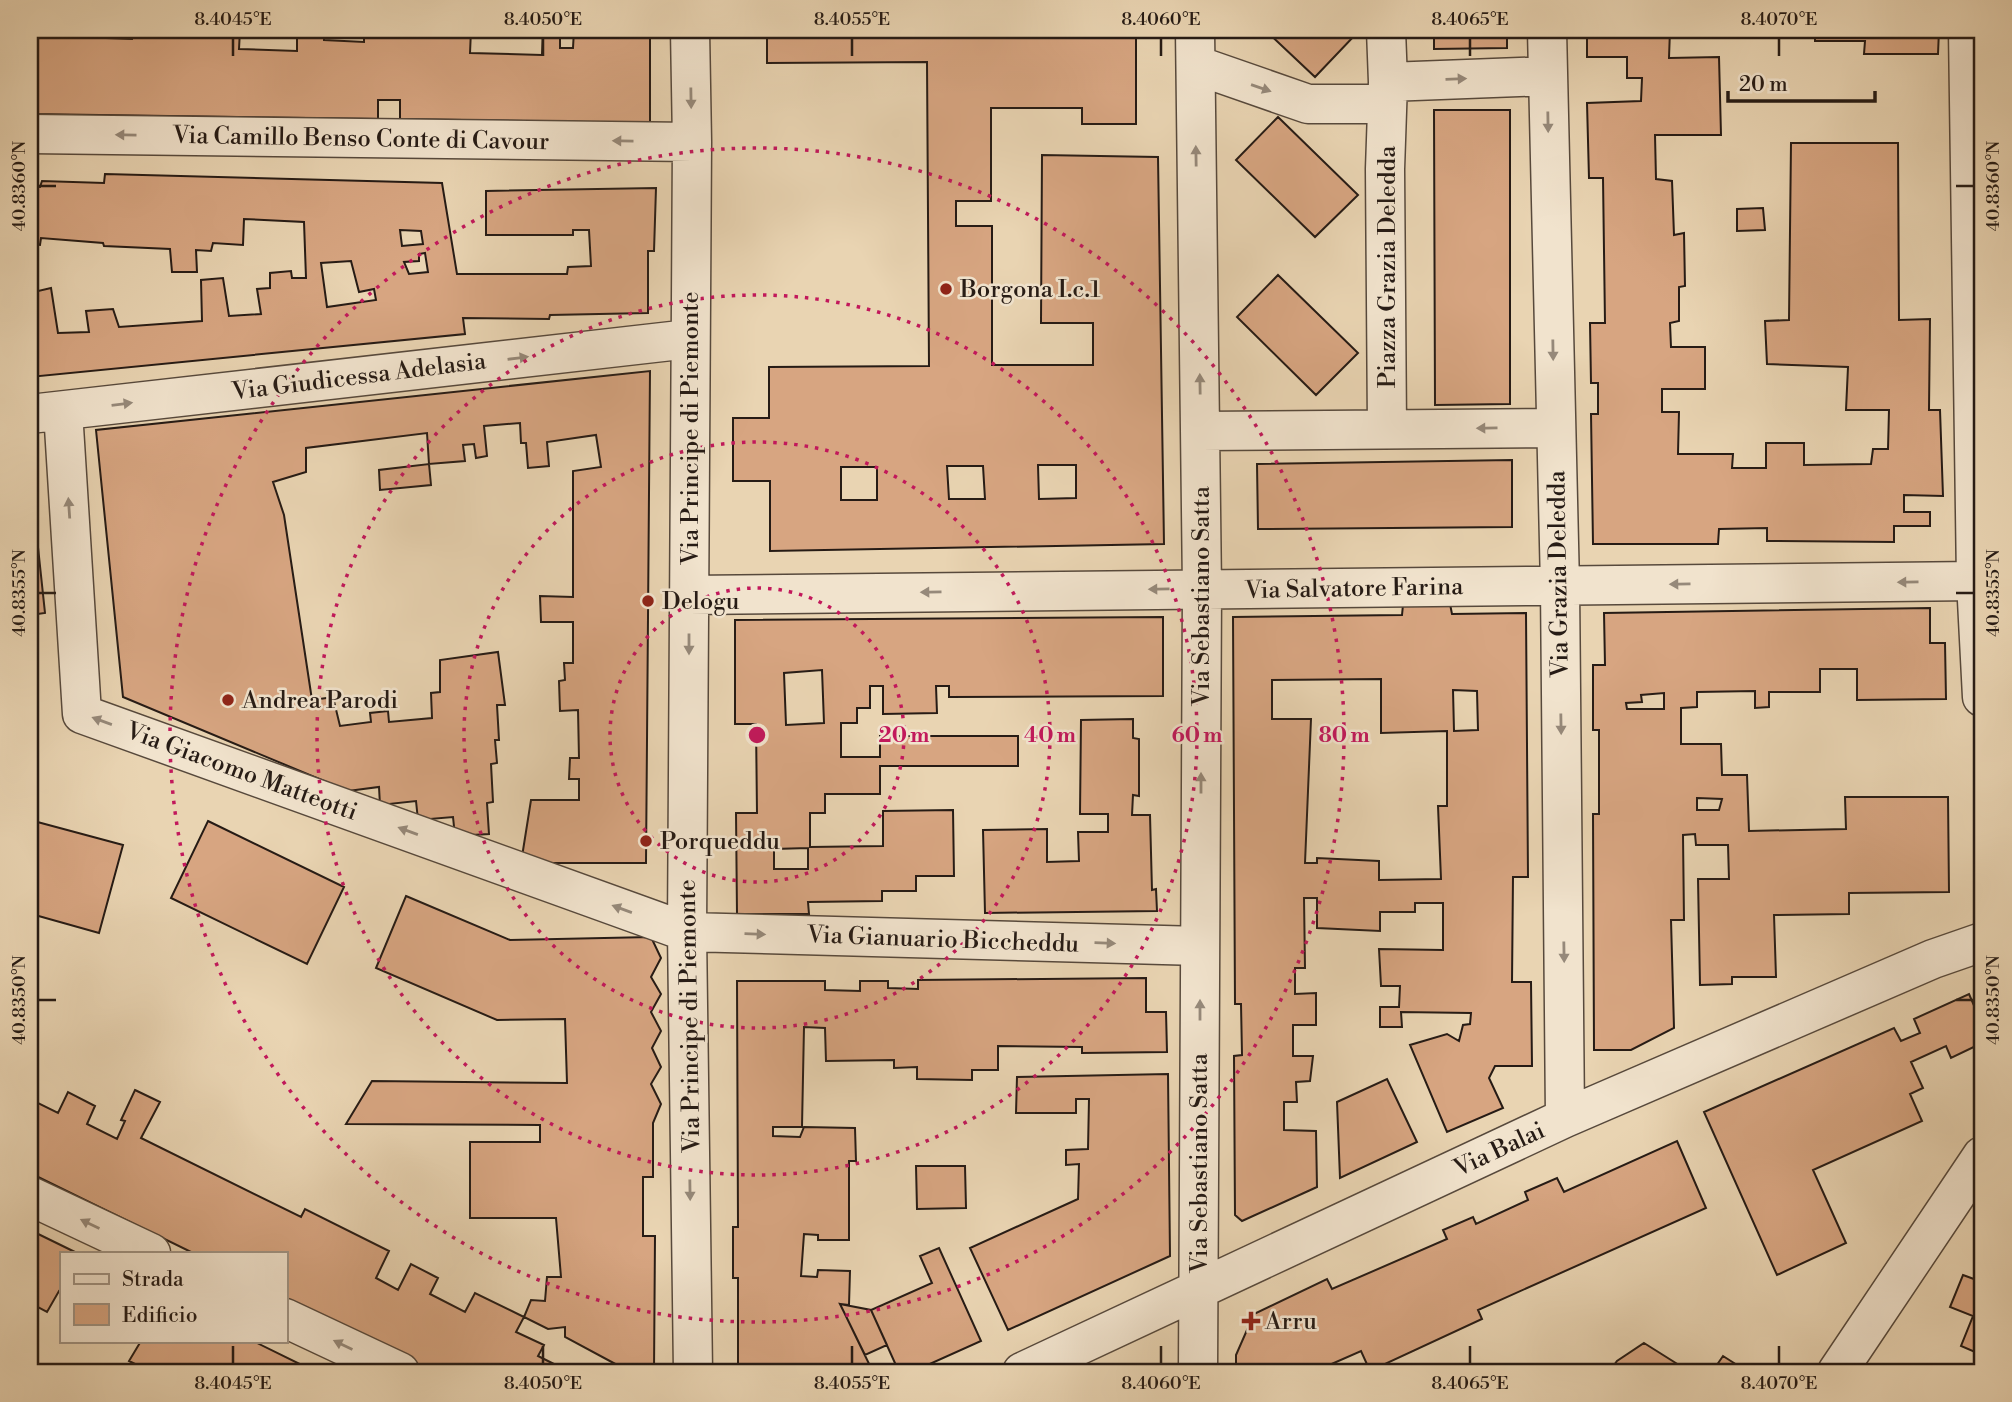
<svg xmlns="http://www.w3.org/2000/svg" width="2012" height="1402" viewBox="0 0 2012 1402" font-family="'Libre Bodoni',serif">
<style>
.building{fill:#d7a581;stroke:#261b15;stroke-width:2;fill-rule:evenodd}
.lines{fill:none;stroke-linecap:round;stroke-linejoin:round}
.minor-casing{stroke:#57493c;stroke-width:41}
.minor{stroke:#f1e3cd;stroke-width:38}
.oneway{fill:#96897a}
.ticks{fill:none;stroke:#261b15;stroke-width:2.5}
.ring{fill:none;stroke:#c2185b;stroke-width:3.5;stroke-dasharray:3.5 7}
.poi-dot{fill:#8f2418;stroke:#f1e3cd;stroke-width:2.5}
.labels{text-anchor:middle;stroke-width:5;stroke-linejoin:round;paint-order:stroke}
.street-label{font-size:24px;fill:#261b15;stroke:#f1e3cd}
.poi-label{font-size:24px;fill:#261b15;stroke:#f1e3cd;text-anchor:start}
.centre{fill:#c2185b;stroke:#f1e3cd;stroke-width:3.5}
.ring-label{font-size:21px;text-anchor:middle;font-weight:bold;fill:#c2185b;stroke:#f1e3cd;stroke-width:5;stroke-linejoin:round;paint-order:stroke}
.neatline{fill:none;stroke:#261b15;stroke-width:2.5}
.ticks-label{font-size:18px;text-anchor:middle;fill:#261b15}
</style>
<rect width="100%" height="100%" fill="#e9d4b2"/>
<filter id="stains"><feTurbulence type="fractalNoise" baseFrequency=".00286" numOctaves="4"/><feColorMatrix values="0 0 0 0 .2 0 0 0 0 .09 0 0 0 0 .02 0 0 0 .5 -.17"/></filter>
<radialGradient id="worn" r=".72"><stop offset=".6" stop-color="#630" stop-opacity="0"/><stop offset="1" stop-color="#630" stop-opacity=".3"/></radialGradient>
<path class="building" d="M30,30h23v6l79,3 1,-9h107l-1,19 58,2v-21h27v10l40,2v-12h107l-1,23 72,2 1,-24 17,-1v18h13l1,-18h76v93l-250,-4v-19h-22v19l-348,-5z
M767,30h369v94h-54v-16h-91v93h-35v25h36v139h101v-42h-52l1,-168 116,2 6,387 -394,7v-70h-37v-63h36v-51l160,-1 -2,-304 -160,1zM1038,465h38v33l-37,1zM947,466h36l2,33h-36zM841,467h36v33h-36z
M1265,30h87l4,4 -41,43z
M1434,30h73v18l-73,1z
M1587,30h83l-1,28 50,-1 2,78h-66l1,44 16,2 2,54 10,-2 1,53 -6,1v34l-9,2 1,24h34v42h-43v23h17l-1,42h55l-1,14h34v-25h38v22l67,-1 2,-15h15l1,-39h-43l2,-43 -81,-3 -2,-43 24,-1 2,-177h107l1,177 31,-1 -1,91h11l3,86 -39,-1v17h26v14h-36v16l-127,-1v-13l-48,1 -1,15h-125l-2,-130h7v-31h-7l-1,-60h15l-2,-145h-14l-2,-75 54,-2 1,-23h-15v-21h-40z
M1815,30h124l-1,24h-74l1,-13h-50z
M1434,110h76v294l-75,1z
M1278,117l80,78 -43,42 -79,-77z
M105,174l337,9 15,91h110l1,-7 23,-1 -2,-36h-16v5h-87v-44l170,-3 -2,63h-6v62l-98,2 -1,4 -86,-1 2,16 -435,43v-69l8,-1v-16l13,-3 7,45 31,-1 -3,-21 27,-2 6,18 83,-6 -1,-41 22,-2 6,38 32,-2 -4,-25 13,-1v-15l21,-2 1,7h14l-2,-56 -60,-3 -1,26 -30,-2 -2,8 -15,-1 1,22h-25l-2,-23 -66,-3 -1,-3 -62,-5 -1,7 -10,-1v-58l10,1 2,-6 62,2zM400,230l21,1 2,13 -21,2zM425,253l3,19 -19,2 -5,-12 15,-1v-7zM351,261l8,31 15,-3 2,11 -49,7 -6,-44z
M1763,208l2,22 -28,1v-22z
M1278,275l80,78 -42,42 -79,-78z
M650,371l-4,492h-125l10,-63h48v-21h-10l1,-21h9l-1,-48 -18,1 -1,-30 6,-1 -1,-17h9v-41h-32l-1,-26 33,1v-126l28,-4 -5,-32 -49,7 2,24 -21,2 -2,-25h-5l-1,-20 -36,3 3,30 -11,2 -2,-14 -11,1 2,16 -36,3 -2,-31 -121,15v24l-33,10 11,33 28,185 21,-3 7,29 31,-4 -1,-9 18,-2 1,11 43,-4 -1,-25 9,-1v-32l58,-8 7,53h-8l2,35h-4l2,23 -6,1 2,38 -6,1 2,31 -34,2 -2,-19 -35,3 -2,-19 -36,4 -1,-18 -31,4 -225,-94 -27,-267z
M1512,460v67l-254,2 -1,-65z
M429,464l2,21 -51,5 -1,-20z
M30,472l15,141 -15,2z
M1450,604l2,10 74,-1 2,264h-15l-1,105h19l1,84h-37l-6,12 14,30 -56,24 -37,-87 37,-11 12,7 4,-16 7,-1 1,-11 -70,-1 1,15h-22v-20h19l1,-21h-19l-2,-37 64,1v-47h-28v9h-35v19l-63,-3v-30h-13l1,70h-10v26l21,-1v32h-23v31h20l-3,25 -14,1 1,20h-13v28l32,1 1,56 -75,34 -7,-6 -1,-159 8,-1 -1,-51h-6l-2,-387 169,-2 1,-10zM1381,679v54l66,-2v75h-9l3,73 -62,1v-19l-62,-3v5h-12l6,-144h-39v-39zM1453,690l24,1 1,39 -24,1z
M1930,608v35h15l1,56 -89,1v-31h-37v23h-51v15l-14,1v-17l-58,1v15l-16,1v36h40l1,31h25l2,56 97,-2 -1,-32h103l1,95 -100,1v21l-75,1 2,62h-44v7l-32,1 -2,-106h31l-1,-34h-32l-1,-11 -12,1 1,85h-13l3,108 -43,22h-37l-1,-236h6v-84h-6v-65h12l-1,-52zM1664,693v16h-37l-1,-6 16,-1 -1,-7zM1697,798l25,1 -3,11h-22z
M1163,617v79l-214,1v-11h-13l1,27 -54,1v-28h-13v22h-13v15h-16v34h39v-21h138v30h-138v28h-55v19h-15v34l73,-1v-35l70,-1 1,66h-38v15h-34v10l-74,1 1,12h-72l-1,-101h21l-1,-89h-21v-104zM822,670l2,53 -38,2 -2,-52zM808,848v21h-34v-20z
M1133,719v19l6,1v57l-6,-1 -1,20h18l2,75 4,-1 1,22 -172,2 -2,-83 64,-1v33l32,-1 -1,-29h30v-18h-28l1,-94z
M30,820l93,25 -24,88 -64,-18 -5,17z
M208,821l136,66 -37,77 -136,-66z
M406,896l104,44 141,-3 10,21 -10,19 10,17 -10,18 10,19 -9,17 9,19 -10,17 10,20 -8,19v54h-10v59h12l-1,136h-36l3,-5 -56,-30v-10l-17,2 -24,-12 7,-17 14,1 2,-24h14l-5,-59h-86v-76h70v-17l-194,-1 26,-43 195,2 -2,-64 -68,1 -121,-52z
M1146,978v34h20l1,40 -85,1v-6l-84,-1v24h-26v10l-55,-1v-12l-23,1v-8l-68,1 -1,-33 -21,-1 -2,100h-29v9l27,1 4,-10 51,1 1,33h-7v79h-31v-5l-14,-1 -3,42 16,1 1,-7 32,1 -1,34 -9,-1 33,68h-135v-94h-5v-51h5l-1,-246h88v9l35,1v-10h28v7l30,1v-9z
M1969,994l13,30v19l-31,15 -5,-12 -35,16 12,26 -13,6 12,27 -109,49 33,73 -69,32 -73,-163 190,-84 7,13 19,-8 -6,-14z
M1168,1074l2,182 -162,74 -38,-82 108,-49 1,-35 -13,1v-15l22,-1 1,-50h-13v14h-60l1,-36z
M1387,1079l30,63 -77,36 -3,-76z
M135,1090l25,12 -19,36 160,79 4,-8 84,42 -13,27 22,12 13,-26 27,14 -8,16 35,18 10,-19 49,24 -8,15 28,13 -6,11 18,9 -4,7h-118l-149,-73v-46h-92l-163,-80v-74l28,14 10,-21 27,14 -8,18 30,15 8,-18 -4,-1z
M1677,1141l29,67 -228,102 4,9 -112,52 -9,-20 -34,15 4,6h-99l4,-1v-16l18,-41 73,-35 5,10 115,-50 -4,-9 30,-13 3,7 52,-24 -3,-8 32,-14 7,14z
M916,1166h49l1,42 -49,1z
M30,1230l47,23h-16v39l-2,-1 -12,21 -17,-9z
M939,1248l42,93 -69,31h-13l-28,-62 61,-27 -12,-27z
M1963,1275l19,7v73l-21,-9 12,-30 -23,-9z
M840,1304l31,6 16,35 -22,10z
M141,1341h112l63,31h-165l-22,-11z
M1644,1343l46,29h-81l8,-11z
M1723,1356l25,16h-36z"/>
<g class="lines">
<defs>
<path id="minor" d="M690,30l2,112 -5,790 6,440
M1195,30l7,559 -4,783
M1386,30l2,52 -3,87 2,260
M1547,30l13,556 5,532
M1968,30l8,551 6,116
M1196,65l112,39h79
M1388,82l160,-6
M30,134l662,8
M63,411l19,303 605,218 513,14
M30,414l659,-75
M1201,431l354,-3
M689,595l1287,-14
M30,1196l121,57
M285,1318l115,54
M1022,1372l543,-254 368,-159 49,-17
M1837,1372l145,-216"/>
</defs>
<use href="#minor" class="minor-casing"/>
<use href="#minor" class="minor"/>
</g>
<defs><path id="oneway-solid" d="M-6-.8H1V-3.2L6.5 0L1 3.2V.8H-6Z" transform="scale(1.75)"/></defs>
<g class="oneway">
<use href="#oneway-solid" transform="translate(1456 79) rotate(-2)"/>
<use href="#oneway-solid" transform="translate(1261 88) rotate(19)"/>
<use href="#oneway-solid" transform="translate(691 98) rotate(89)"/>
<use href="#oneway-solid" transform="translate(1548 122) rotate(89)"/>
<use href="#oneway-solid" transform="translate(126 135) rotate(-179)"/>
<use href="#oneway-solid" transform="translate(623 141) rotate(-179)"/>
<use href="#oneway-solid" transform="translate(1196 156) rotate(-91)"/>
<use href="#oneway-solid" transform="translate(1553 350) rotate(89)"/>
<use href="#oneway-solid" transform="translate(518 358) rotate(-7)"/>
<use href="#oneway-solid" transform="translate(1200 384) rotate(-91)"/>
<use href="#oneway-solid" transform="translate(122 404) rotate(-7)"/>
<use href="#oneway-solid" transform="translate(1487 428) rotate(179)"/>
<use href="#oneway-solid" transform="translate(69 508) rotate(-94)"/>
<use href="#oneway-solid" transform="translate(1908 582) rotate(179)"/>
<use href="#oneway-solid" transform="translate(1680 584) rotate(179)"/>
<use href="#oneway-solid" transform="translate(1159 589) rotate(179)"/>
<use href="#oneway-solid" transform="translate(931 592) rotate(179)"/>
<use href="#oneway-solid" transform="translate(689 644) rotate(90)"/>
<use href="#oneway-solid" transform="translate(102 721) rotate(-160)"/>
<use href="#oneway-solid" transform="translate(1561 724) rotate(89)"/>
<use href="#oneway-solid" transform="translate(1201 783) rotate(-90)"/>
<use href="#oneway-solid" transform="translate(408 831) rotate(-160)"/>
<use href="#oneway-solid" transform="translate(622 909) rotate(-160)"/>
<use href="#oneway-solid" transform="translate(755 934) rotate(2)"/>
<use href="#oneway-solid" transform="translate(1105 943) rotate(2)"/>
<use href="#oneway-solid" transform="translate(1564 952) rotate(89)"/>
<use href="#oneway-solid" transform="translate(1200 1010) rotate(-90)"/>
<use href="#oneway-solid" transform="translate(690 1190) rotate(89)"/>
<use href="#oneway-solid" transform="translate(90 1224) rotate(-154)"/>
<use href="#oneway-solid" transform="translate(343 1345) rotate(-154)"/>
</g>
<path class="ticks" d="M233,38v18M543,38v18M852,38v18M1161,38v18M1470,38v18M1779,38v18M38,186h18M1956,186h18M38,593h18M1956,593h18M38,1000h18M1956,1000h18M233,1346v18M543,1346v18M852,1346v18M1161,1346v18M1470,1346v18M1779,1346v18"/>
<g class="ring">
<circle cx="757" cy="735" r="147"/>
<circle cx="757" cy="735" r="293"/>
<circle cx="757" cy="735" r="440"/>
<circle cx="757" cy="735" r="587"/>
</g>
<g class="poi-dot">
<circle cx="946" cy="289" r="7"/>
<circle cx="648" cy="601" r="7"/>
<circle cx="228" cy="700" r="7"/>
<circle cx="646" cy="841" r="7"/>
<path d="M1247.5 1310.5h7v7h7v7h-7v7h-7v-7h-7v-7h7z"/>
</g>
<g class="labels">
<g class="street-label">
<text transform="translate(361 138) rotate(1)" y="8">Via Camillo Benso Conte di Cavour</text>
<text transform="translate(1387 267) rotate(-90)" y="8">Piazza Grazia Deledda</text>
<text transform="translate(359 376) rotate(-7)" y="8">Via Giudicessa Adelasia</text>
<text transform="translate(690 428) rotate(-90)" y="8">Via Principe di Piemonte</text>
<text transform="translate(1558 574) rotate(-91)" y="8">Via Grazia Deledda</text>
<text transform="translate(1354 588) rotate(-1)" y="8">Via Salvatore Farina</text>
<text transform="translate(1201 596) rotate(-90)" y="8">Via Sebastiano Satta</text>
<text transform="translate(242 771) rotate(20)" y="8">Via Giacomo Matteotti</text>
<text transform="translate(943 939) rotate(2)" y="8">Via Gianuario Biccheddu</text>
<text transform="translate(689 1016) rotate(-91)" y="8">Via Principe di Piemonte</text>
<text transform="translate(1499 1149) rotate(-25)" y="8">Via Balai</text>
<text transform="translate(1199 1163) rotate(-90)" y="8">Via Sebastiano Satta</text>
</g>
<g class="poi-label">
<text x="960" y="297">Borgona I.c.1</text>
<text x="662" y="609">Delogu</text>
<text x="242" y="708">Andrea Parodi</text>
<text x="660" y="849">Porqueddu</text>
<text x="1265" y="1329">Arru</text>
</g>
</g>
<circle cx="757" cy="735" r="10" class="centre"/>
<g class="ring-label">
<text x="904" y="742">20 m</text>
<text x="1050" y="742">40 m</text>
<text x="1197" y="742">60 m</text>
<text x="1344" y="742">80 m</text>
</g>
<rect width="2012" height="1402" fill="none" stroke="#e9d4b2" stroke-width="77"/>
<rect x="60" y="1252" width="228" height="91" fill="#f1e3cd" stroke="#a09383" stroke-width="2"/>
<rect x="74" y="1274" width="35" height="10" fill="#f1e3cd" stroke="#a09383" stroke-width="2"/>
<text x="122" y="1286" font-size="21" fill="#261b15">Strada</text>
<rect x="74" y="1304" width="35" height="21" fill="#d7a581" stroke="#a09383" stroke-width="2"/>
<text x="122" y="1322" font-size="21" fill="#261b15">Edificio</text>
<path d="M1728 91v10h147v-10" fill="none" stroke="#261b15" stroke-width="3.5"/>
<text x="1739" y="91" font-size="21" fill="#261b15" stroke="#f1e3cd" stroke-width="5" paint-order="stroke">20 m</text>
<rect x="38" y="38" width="1936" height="1326" class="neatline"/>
<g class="ticks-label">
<text x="233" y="25">8.4045°E</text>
<text x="543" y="25">8.4050°E</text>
<text x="852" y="25">8.4055°E</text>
<text x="1161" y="25">8.4060°E</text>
<text x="1470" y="25">8.4065°E</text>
<text x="1779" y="25">8.4070°E</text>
<text transform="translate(19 186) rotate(-90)" y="6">40.8360°N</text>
<text transform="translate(1993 186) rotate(-90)" y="6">40.8360°N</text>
<text transform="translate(19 593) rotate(-90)" y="6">40.8355°N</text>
<text transform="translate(1993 593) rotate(-90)" y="6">40.8355°N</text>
<text transform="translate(19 1000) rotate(-90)" y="6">40.8350°N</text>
<text transform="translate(1993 1000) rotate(-90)" y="6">40.8350°N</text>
<text x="233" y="1389">8.4045°E</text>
<text x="543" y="1389">8.4050°E</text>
<text x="852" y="1389">8.4055°E</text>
<text x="1161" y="1389">8.4060°E</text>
<text x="1470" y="1389">8.4065°E</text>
<text x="1779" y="1389">8.4070°E</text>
</g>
<rect width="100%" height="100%" filter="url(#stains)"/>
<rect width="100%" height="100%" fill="url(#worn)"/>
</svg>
